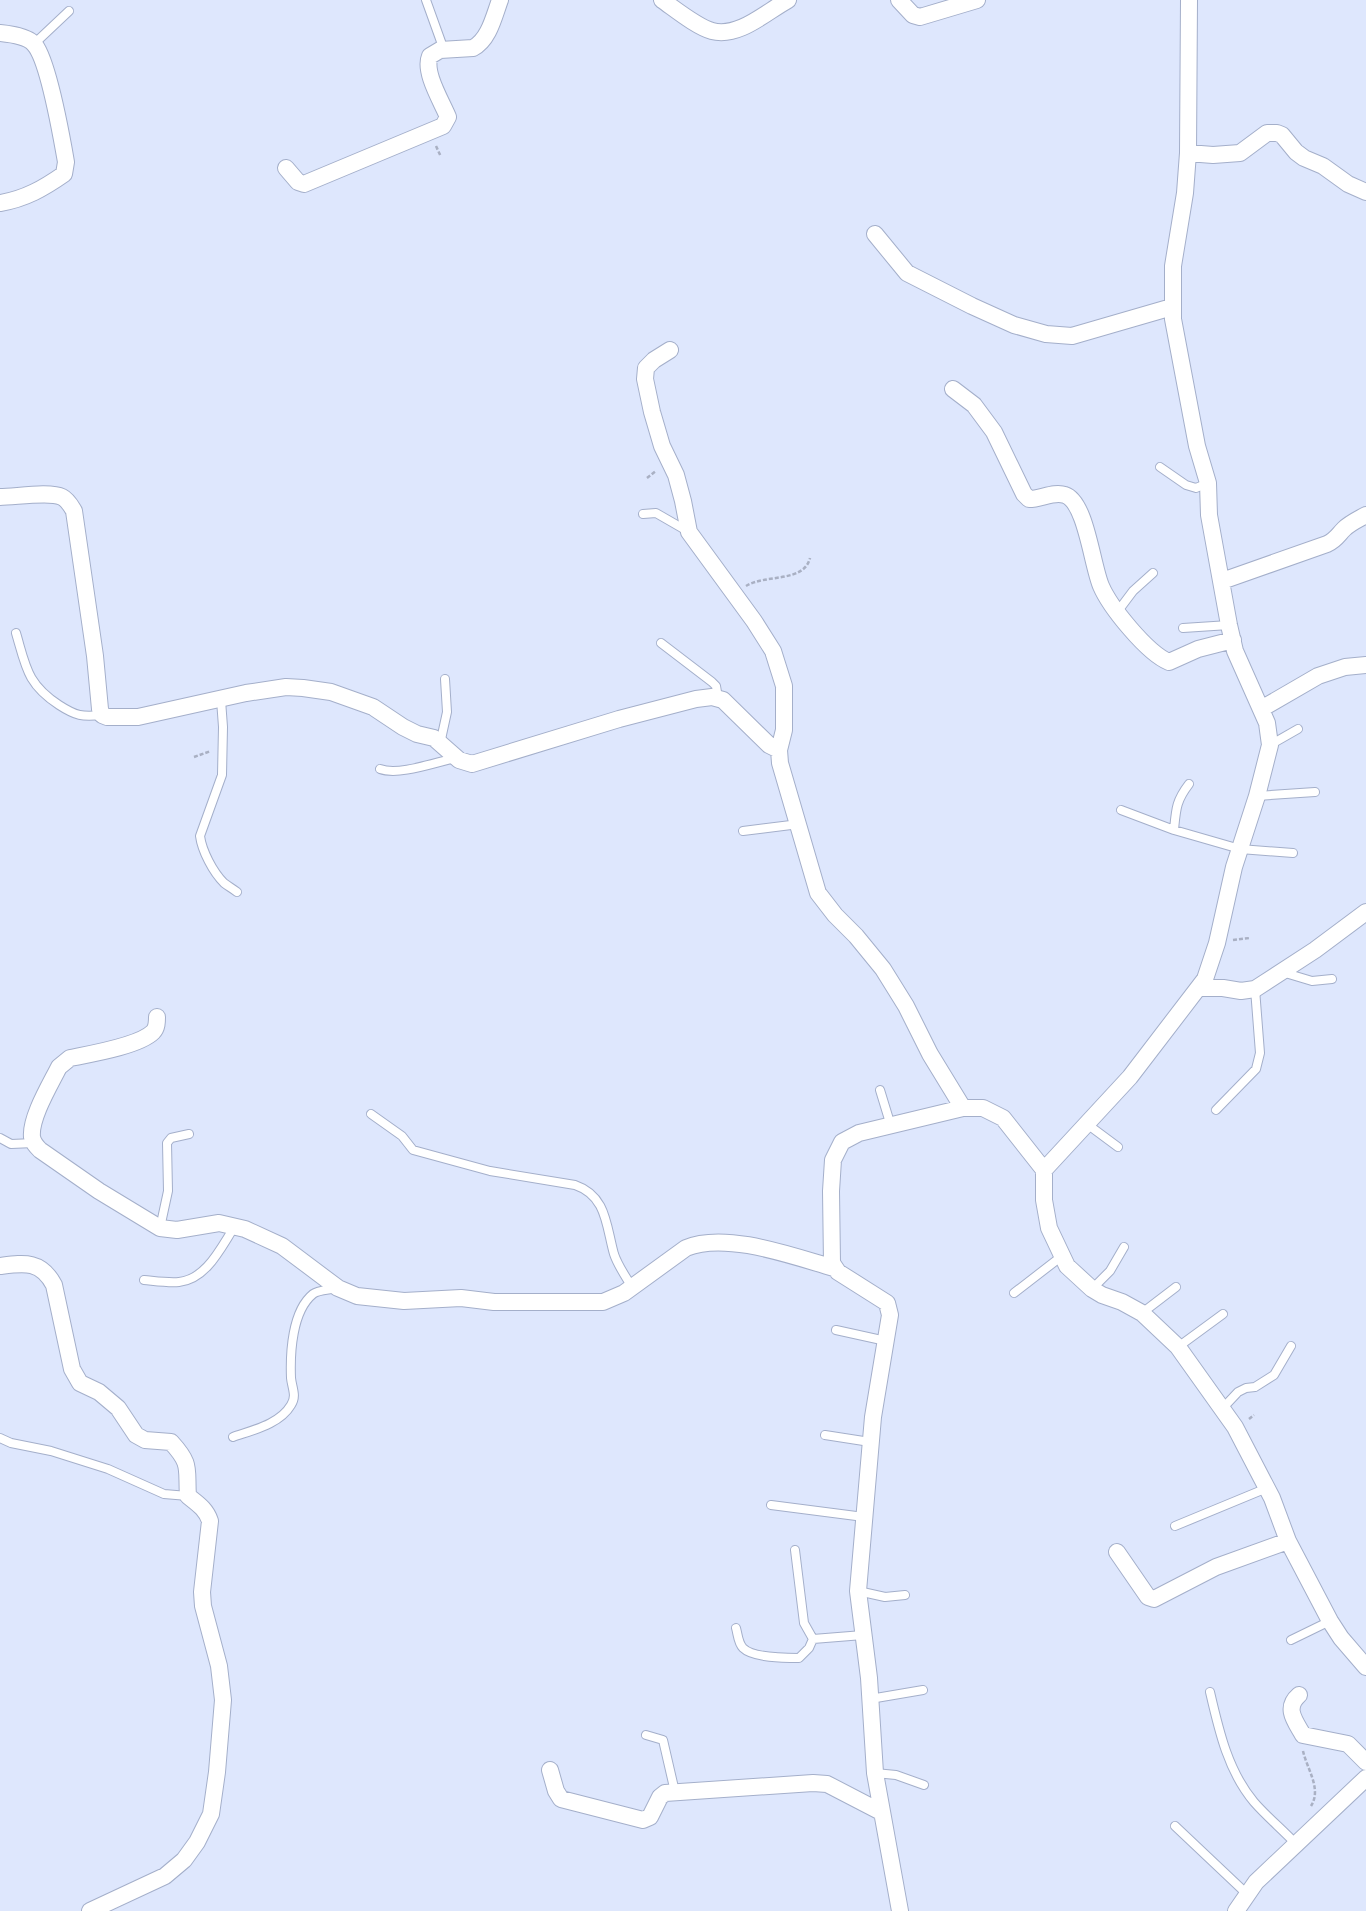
<svg xmlns="http://www.w3.org/2000/svg" width="1366" height="1911" viewBox="0 0 1366 1911" font-family="Rubik,sans-serif">
<style>
.lines{fill:none;stroke-linecap:round;stroke-linejoin:round}
.lane-casing{stroke:#a4afca;stroke-width:10}
.street-casing{stroke:#a4afca;stroke-width:18}
.path{stroke:#a9b0c3;stroke-width:2.5;stroke-dasharray:4 2;stroke-linecap:butt}
.lane{stroke:#fff;stroke-width:8}
.street{stroke:#fff;stroke-width:16}
</style>
<rect width="100%" height="100%" fill="#dee7fd"/>
<g class="lines">
<defs>
<path id="lane" d="M426,0l18,50
M34,44l35,-33
M1160,467l26,18 10,3 12,-5
M643,514l13,-1 33,19
M1118,611l15,-20 20,-18
M1183,628l46,-3
M16,633c10,34 11,51 43,72 17,11 23,12 43,10
M661,643l51,39 4,4 2,12
M221,700l2,27 -1,48 -22,61c2,15 13,36 24,47 4,3 9,6 13,9
M440,744l7,-32 -2,-33
M1270,745l28,-16
M380,769c19,7 56,-7 76,-11
M1257,796l58,-4
M1121,810l53,20 66,19 53,4
M1174,830c2,-21 2,-29 15,-46
M743,831l56,-7
M1282,972l30,9 20,-2
M880,1090l11,36
M1216,1110l40,-41 4,-16 -5,-64
M371,1114l31,22 11,14 77,21 85,14c32,11 31,41 39,69 4,12 12,23 18,33
M1087,1124l31,23
M0,1138l11,6 23,-1
M160,1228l8,-37 -1,-48 4,-5 18,-4
M144,1280c11,1 24,3 35,2 28,-3 42,-35 56,-56
M1092,1289l18,-18 14,-24
M1014,1293l48,-37
M1142,1313l34,-26
M836,1330l50,11
M1178,1347l45,-33
M1221,1410l17,-18 8,-4 9,-1 19,-12 17,-29
M825,1435l45,7
M233,1437c20,-7 47,-13 58,-32 6,-9 1,-17 0,-27 -1,-25 1,-67 22,-84 5,-4 17,-4 24,-6
M0,1438l11,5 40,8 57,18 56,25 24,2
M771,1505l93,12
M1175,1526l92,-38
M795,1550l9,73 9,16 50,-4
M858,1591l27,6 20,-2
M736,1628c2,7 2,15 7,20 10,10 42,10 56,10l10,-10 4,-9
M1291,1640l39,-19
M1210,1692c9,39 18,79 44,110 13,15 29,28 42,42
M870,1699l53,-9
M646,1735l17,5 12,52
M875,1773l21,2 28,10
M1175,1826l73,69"/>
<path id="street" d="M662,0c13,9 35,27 50,31 27,7 54,-19 76,-31
M899,0l14,15 7,2 57,-17
M1189,0l-1,153 -3,40 -12,73v53l24,127 11,37 1,32 20,110 6,26 32,72 3,22 -13,51 -23,71 -17,76 -12,36 -75,98 -86,93v30l5,28 18,38 25,23 10,6 20,7 20,11 36,34 57,80 37,71 16,43 42,80 11,17 25,29
M0,33c10,1 27,3 34,11 14,15 28,95 32,118l-2,12c-20,14 -39,25 -64,29
M1188,153l25,2 27,-2 27,-20h10l5,2 14,17 8,6 19,8 25,18 18,8
M286,168l12,14 6,2 139,-58 5,-9c-6,-15 -25,-45 -18,-61l10,-6 33,-2c16,-8 21,-32 27,-48
M875,234l32,39 65,33 42,19 32,9 26,2 100,-29
M670,350l-16,10 -8,8 -1,11 7,33 10,34 14,29 7,26 6,31 65,89 19,30 11,35v44l-5,20 1,13 38,130 17,22 21,21 27,33 23,37 24,48 33,54
M953,389l21,16 20,27 30,62 5,5c12,0 25,-8 36,-4 21,7 27,70 36,91 9,21 46,67 68,76l29,-13 35,-9
M0,497c15,0 50,-6 62,0 6,3 9,9 12,14l21,145 5,53 2,6 5,2h31l108,-24 40,-6 17,1 28,4 42,15 30,20 14,7 17,4 25,22 13,4 147,-45 77,-20 16,-2 11,3 46,45 10,5
M1222,581l105,-37c9,-4 11,-9 17,-15 6,-6 15,-10 22,-14
M1261,709l57,-33 27,-9 21,-2
M1200,988h23l18,3 14,-2 60,-39 51,-38
M157,1017c0,5 0,11 -4,15 -14,14 -63,22 -83,26l-11,9c-9,18 -29,51 -27,70 1,6 4,9 8,13l59,41 61,37 17,2 42,-7 26,6 37,17 56,42 19,8 47,5 57,-3 33,4h109l21,-9 62,-45c40,-17 109,9 148,20
M0,1266c24,-3 41,-6 54,19l18,84 8,14 19,9 19,16 18,27 9,5 26,2c21,23 15,26 17,54 10,8 18,13 22,25l-8,71 1,14 16,60 4,34 -6,72 -6,42 -14,28 -13,18 -19,16 -75,35
M1117,1552l31,45 6,2 62,-32 72,-26
M1299,1695c-15,13 -4,26 4,40l45,9 18,18
M550,1770l6,21 5,8 82,21 7,-3 10,-20 5,-4 148,-10 14,1 54,28
M900,1911l-25,-138 -6,-95 -11,-87 15,-174 17,-102 -3,-12 -49,-31 -6,-9 -1,-72 2,-31 9,-18 17,-9 104,-25h20l20,10 41,52
M1236,1911l20,-29 110,-104"/>
</defs>
<use href="#lane" class="lane-casing"/>
<use href="#street" class="street-casing"/>
<path class="path" d="M436,146l5,11
M647,478l9,-7
M746,586c19,-12 58,-3 64,-28
M194,757l17,-6
M1233,940l17,-2
M1249,1419l5,-4
M1303,1751c4,18 19,38 8,55"/>
<use href="#lane" class="lane"/>
<use href="#street" class="street"/>
</g>
</svg>
